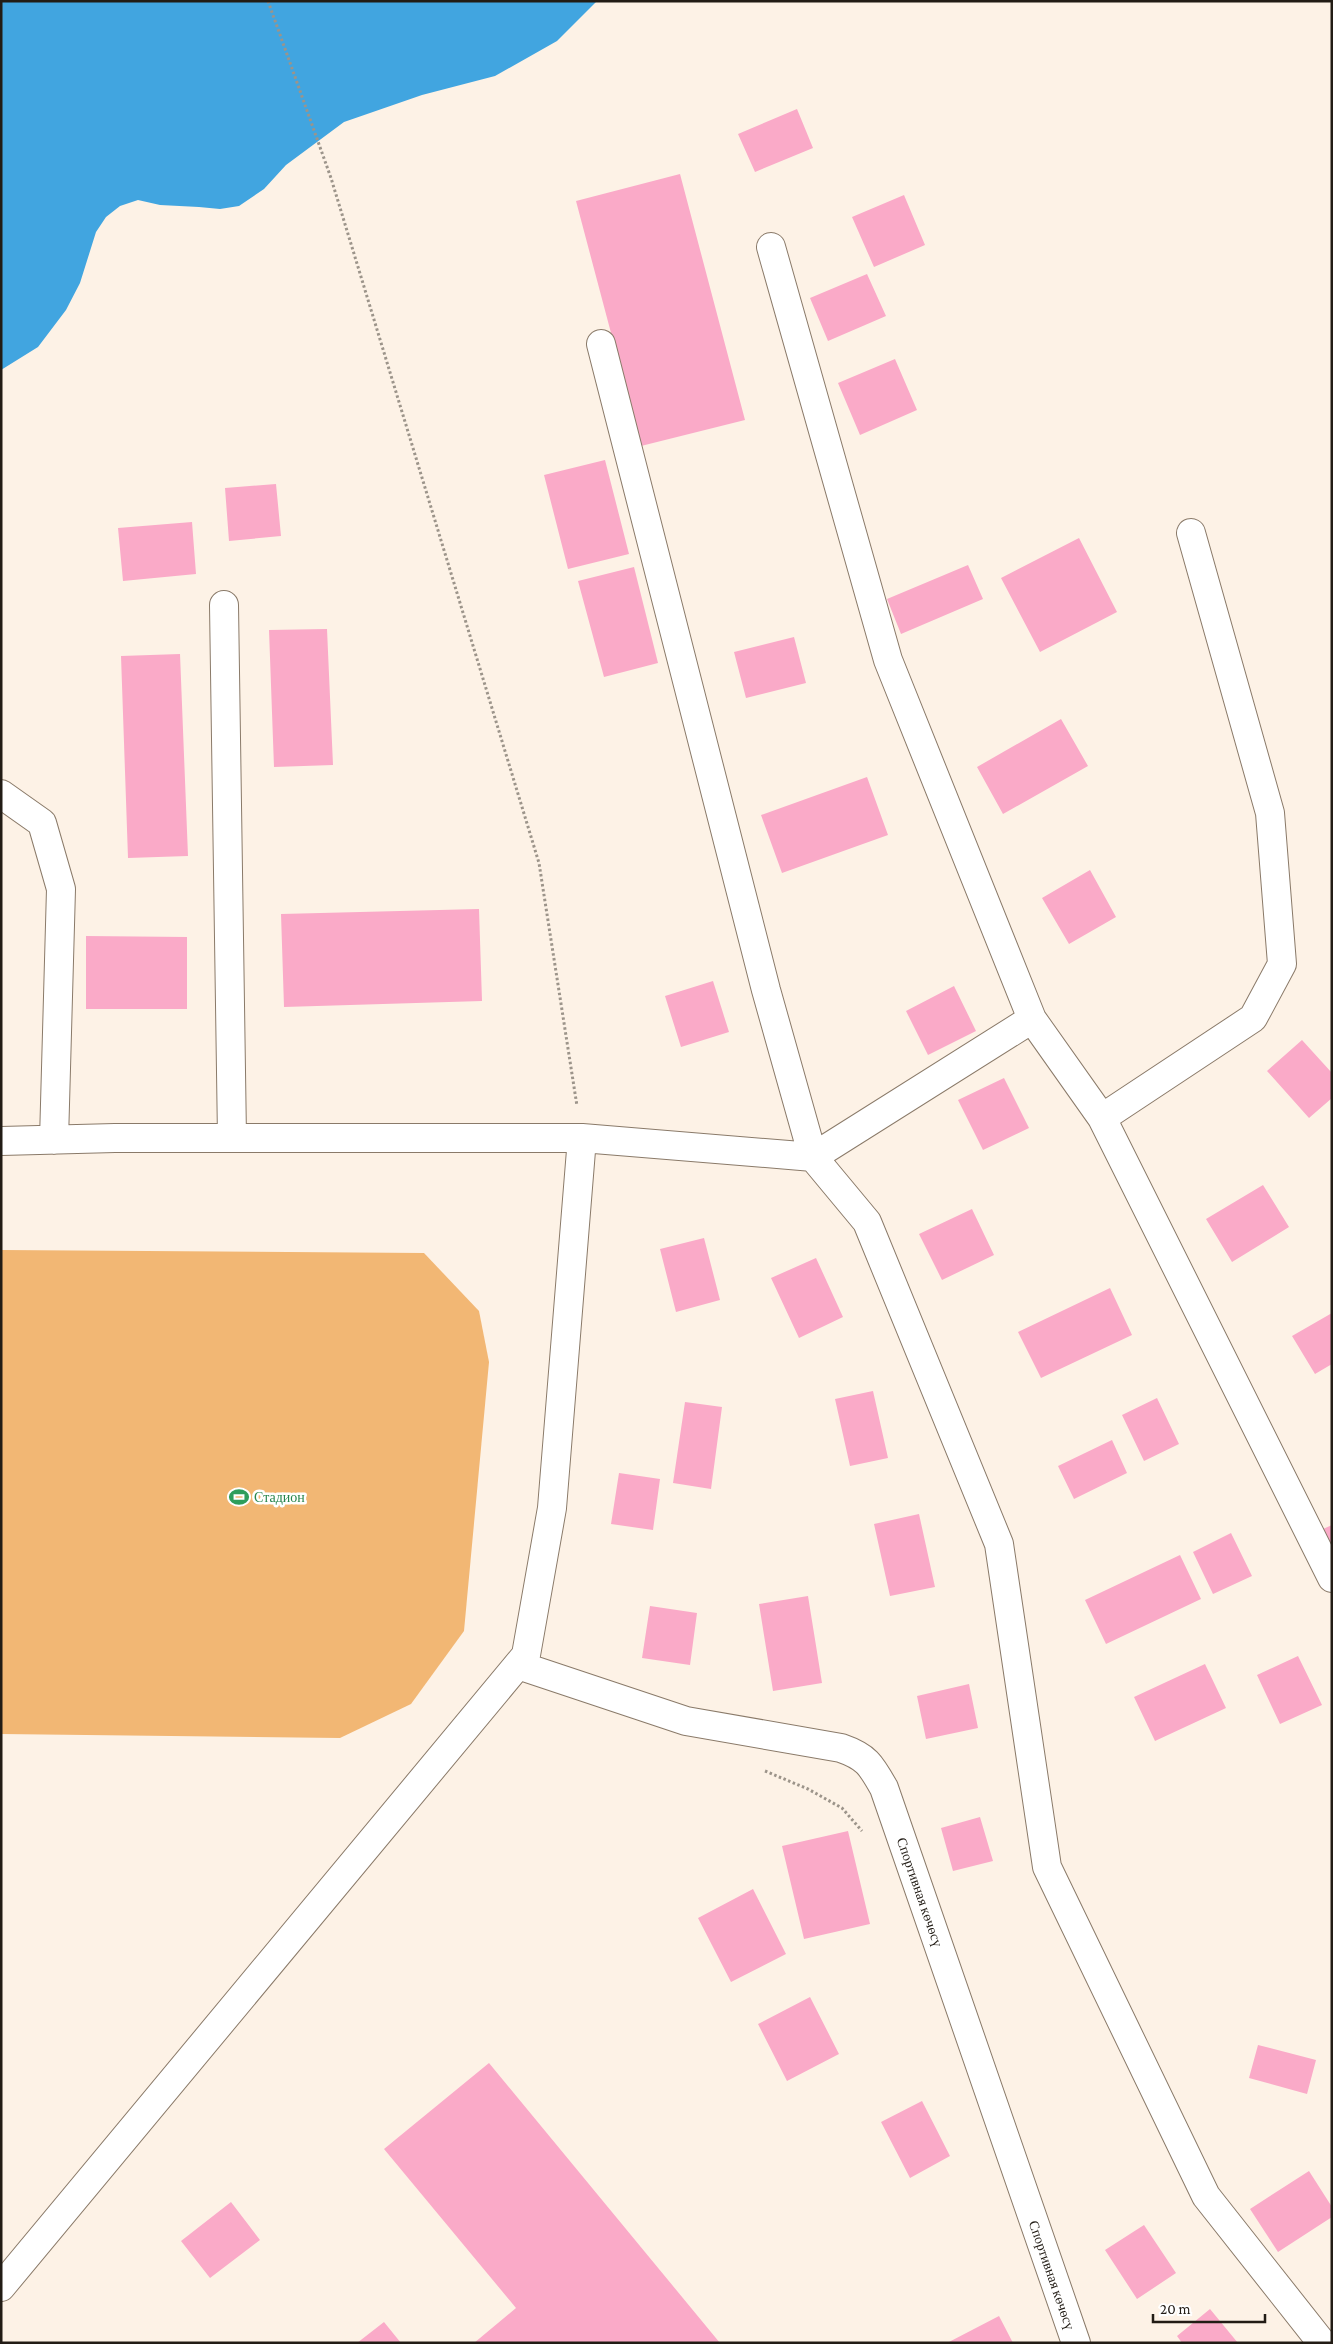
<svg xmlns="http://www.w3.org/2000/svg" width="1333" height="2344" viewBox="0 0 1333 2344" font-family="'Crimson Pro',serif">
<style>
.green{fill:#f2b774}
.water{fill:#41a5e0}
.building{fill:#faaac8}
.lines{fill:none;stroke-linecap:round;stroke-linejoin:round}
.minor-casing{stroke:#8a7a69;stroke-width:30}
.path{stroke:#9c948a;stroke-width:3;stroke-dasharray:2.5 2.5;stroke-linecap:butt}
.minor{stroke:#fff;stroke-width:28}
.labels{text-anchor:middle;stroke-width:5;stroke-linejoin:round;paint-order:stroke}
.leisure-label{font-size:14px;fill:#27864d;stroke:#fff;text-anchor:start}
.street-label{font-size:14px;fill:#221c15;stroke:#fff}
</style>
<rect width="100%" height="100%" fill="#fdf2e6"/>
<path class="green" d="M1,1250l423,3 55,58 10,51 -25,269 -53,73 -71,34 -339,-4z"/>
<path class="water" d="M1,1h596l-40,40 -62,35 -73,19 -78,27 -58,43 -22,24 -25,17 -19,3 -21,-2 -39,-2 -22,-5 -18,6 -14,11 -10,15 -16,51 -14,27 -28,37 -37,23z"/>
<path class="building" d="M797,109l16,39 -58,24 -17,-38z
M680,174l65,246 -104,26 -65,-245z
M904,195l21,50 -51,22 -22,-50z
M867,274l19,42 -58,25 -18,-43z
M895,359l22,51 -57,25 -22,-52z
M605,460l24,94 -61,15 -24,-94z
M276,484l5,52 -52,5 -4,-53z
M192,522l4,52 -73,7 -5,-53z
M1079,538l38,74 -77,40 -39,-74z
M968,565l15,34 -82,35 -14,-35z
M634,567l24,96 -54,14 -26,-96z
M327,629l6,136 -59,2 -5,-137z
M794,637l12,46 -60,15 -12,-46z
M180,654l8,202 -60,2 -7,-202z
M1061,719l27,47 -85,48 -26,-47z
M867,777l21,58 -106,38 -21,-58z
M1090,870l26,47 -47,27 -27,-46z
M479,909l3,92 -198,6 -3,-93z
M86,936l101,1v72h-101z
M713,981l16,51 -48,15 -16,-51z
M954,986l22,45 -48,24 -22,-44z
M1302,1040l30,33v25l-23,20 -42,-47z
M1004,1078l25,50 -46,22 -25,-50z
M1263,1185l26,42 -57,35 -26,-43z
M972,1209l22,46 -52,25 -23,-46z
M704,1238l16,62 -44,12 -16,-63z
M816,1258l27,59 -44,21 -28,-60z
M1110,1288l22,47 -91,43 -23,-46z
M1332,1313v51l-17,10 -23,-38z
M873,1391l15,67 -38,8 -15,-67z
M1157,1398l22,46 -35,17 -22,-46z
M685,1402l37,5 -11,82 -38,-6z
M1112,1440l15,33 -53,26 -16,-33z
M619,1473l41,6 -7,51 -42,-6z
M919,1514l16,73 -45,9 -16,-72z
M1332,1525v21l-9,-17z
M1231,1533l21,43 -39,18 -20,-42z
M1180,1555l21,44 -95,45 -21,-44z
M808,1596l14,87 -49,8 -14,-87z
M650,1606l47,7 -7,52 -48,-7z
M1298,1656l24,49 -42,19 -23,-49z
M1205,1664l21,44 -71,33 -21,-44z
M969,1684l9,44 -52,11 -9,-43z
M980,1817l13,44 -40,10 -12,-43z
M848,1831l22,93 -66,15 -22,-93z
M753,1889l33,65 -55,28 -33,-64z
M810,1997l29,57 -52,27 -29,-57z
M1258,2045l58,15 -9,34 -58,-16z
M489,2063l231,280h-246l42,-35 -132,-159z
M922,2101l28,55 -40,22 -29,-56z
M1309,2171l23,36v10l-54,35 -28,-43z
M231,2202l29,38 -50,38 -29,-37z
M1144,2225l32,48 -39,26 -32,-49z
M1210,2309l28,34h-56l-5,-7z
M999,2316l14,27h-66z
M384,2322l17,21h-44z"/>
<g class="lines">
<defs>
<path id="minor" d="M771,247l117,413 144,359 70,99 230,460
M601,344l165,646 47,167 219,-138
M224,605l8,533
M1,794l41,29 19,66 -7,251
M1102,1118l151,-100 29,-54 -12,-151 -79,-280
M1,1141l114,-3h467l231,19 54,65 132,322 48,323 159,329 116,147
M518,1665l168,56 155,27c26,9 30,17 43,40l192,555
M1,2287l525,-632 26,-147 30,-370"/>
</defs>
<use href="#minor" class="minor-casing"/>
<path class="path" d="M268,1l63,177 208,685 38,243
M765,1771l43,18 34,19 20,23"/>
<use href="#minor" class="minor"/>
</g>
<defs>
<symbol id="stadium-bare" viewBox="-9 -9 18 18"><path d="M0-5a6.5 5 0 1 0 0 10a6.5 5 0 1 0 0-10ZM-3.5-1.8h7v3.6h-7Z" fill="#2e9e5b" stroke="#fff" stroke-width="2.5" paint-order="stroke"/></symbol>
</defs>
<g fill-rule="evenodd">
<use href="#stadium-bare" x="225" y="1483" width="28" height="28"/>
</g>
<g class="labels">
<g class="leisure-label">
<text x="254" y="1502">Стадион</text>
</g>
<g class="street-label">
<text transform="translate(920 1892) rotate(71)" y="5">Спортивная көчөсү</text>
<text transform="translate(1052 2275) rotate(71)" y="5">Спортивная көчөсү</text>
</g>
</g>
<rect width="1333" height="2344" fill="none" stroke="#221c15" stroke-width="5"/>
<path d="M1153 2314v8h112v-8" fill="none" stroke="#221c15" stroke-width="2.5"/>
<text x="1160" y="2314" font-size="15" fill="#221c15" stroke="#ffffff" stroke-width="4" paint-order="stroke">20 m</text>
</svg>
